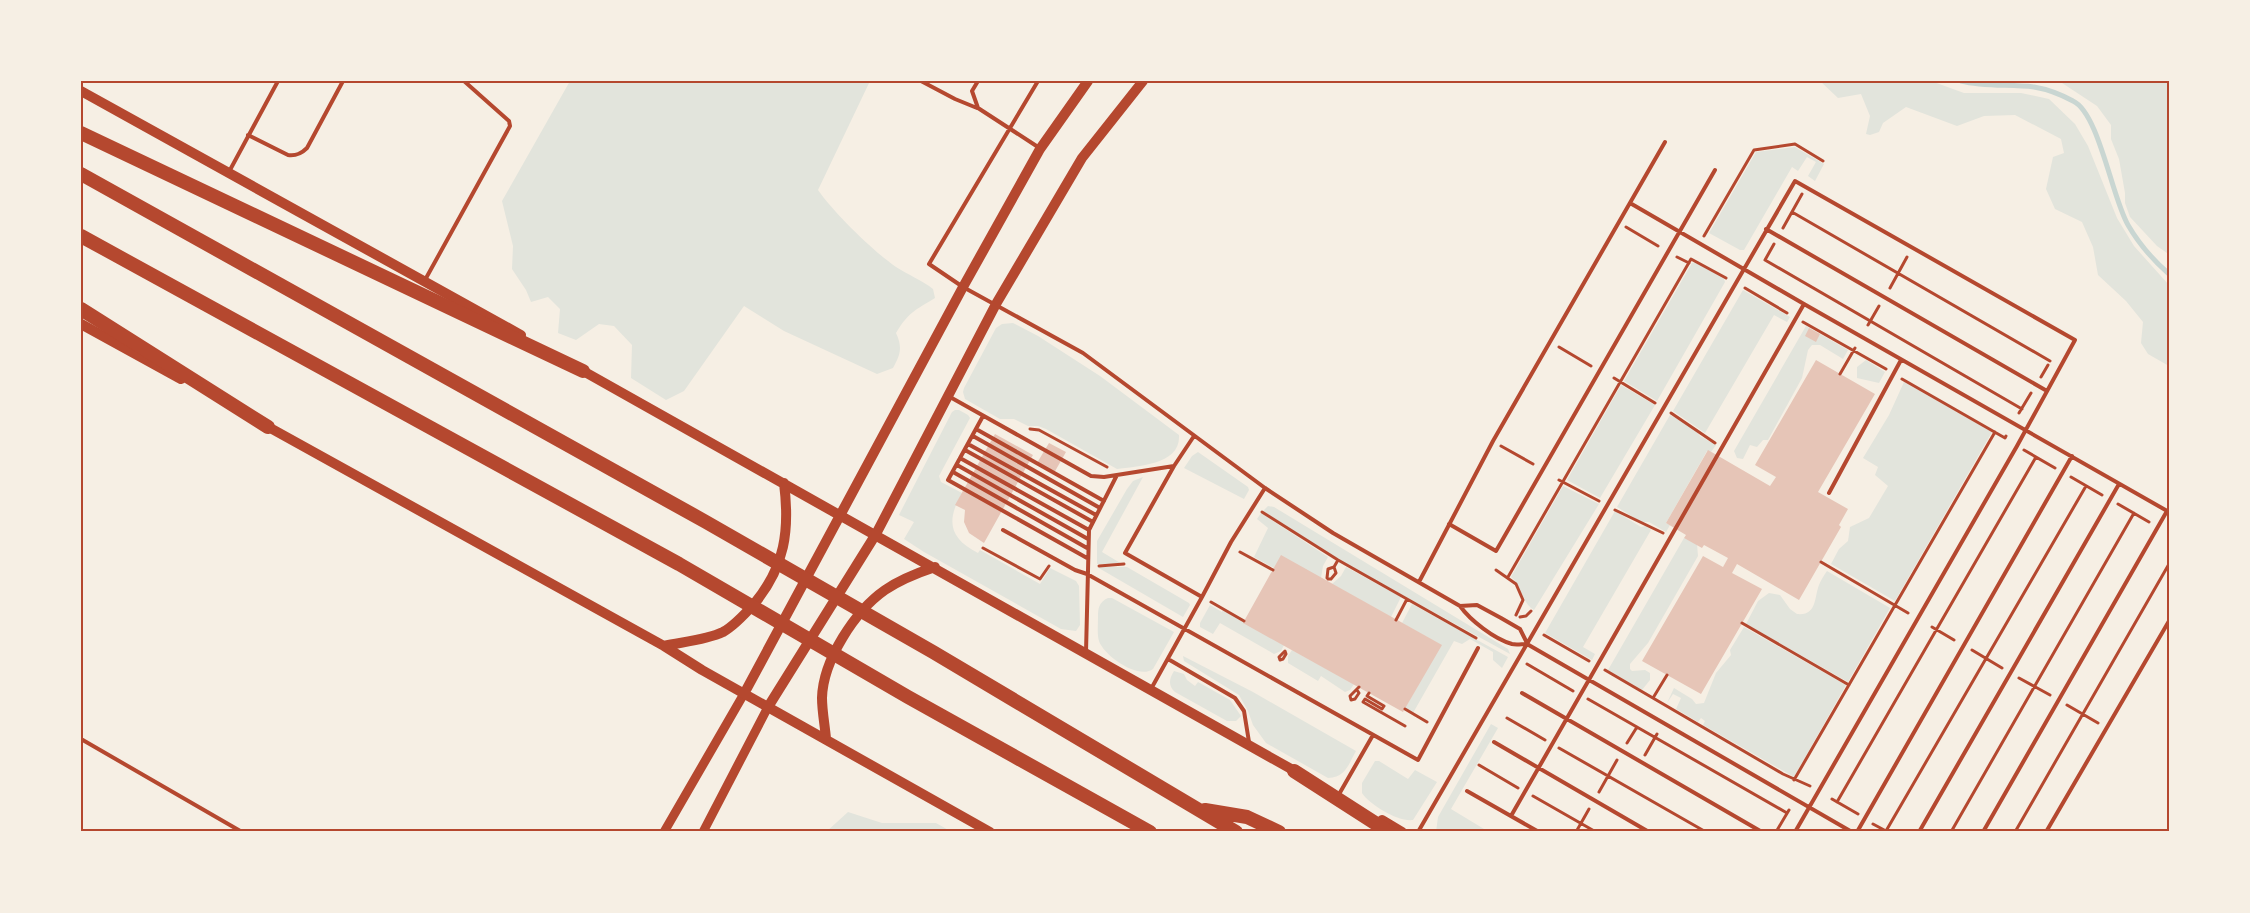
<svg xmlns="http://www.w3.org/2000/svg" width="2250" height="913" viewBox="0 0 2250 913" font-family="'Archivo Narrow',sans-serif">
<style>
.green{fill:#e2e4dc}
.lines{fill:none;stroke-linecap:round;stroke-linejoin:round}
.stream{stroke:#c9d6d2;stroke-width:5}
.building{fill:#e6c5b7}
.path{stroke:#b5482f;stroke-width:3}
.service{stroke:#b5482f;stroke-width:4}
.tertiary{stroke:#b5482f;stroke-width:9}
.secondary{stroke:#b5482f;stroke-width:10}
.motorway{stroke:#b5482f;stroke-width:14}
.neatline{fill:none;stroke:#b5482f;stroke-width:2}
</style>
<rect width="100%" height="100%" fill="#f6efe4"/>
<path class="green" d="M570,81h300l-52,109c16,23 55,61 78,77 12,8 26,13 37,22l2,9c-20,12 -27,15 -39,35 7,15 4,22 -3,35l-16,6 -93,-43 -40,-25 -60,85 -18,9 -35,-22 1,-33 -18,-19 -15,-2 -23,16 -18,-7 2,-24 -12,-12 -17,5 -5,-12 -14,-21 1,-23 -11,-45z
M1820,81h111l33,12h57l28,6 26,25 13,22 29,72 17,28 35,39v81l-21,-12 -7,-11 2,-21 -17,-21 -28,-26 -5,-28 -11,-25 -27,-13 -9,-20 7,-32 11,-4 -3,-14 -46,-24 -31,1 -27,10 -51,-19 -23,16 -4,9 -9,3 -4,-1 4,-18 -9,-22 -23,4z
M2059,81h110v178l-2,-6 -10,-7 -27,-29 -5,-14v-10l-6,-34 -8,-20v-14l-14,-19z
M1795,147l29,17 -9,17 -7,-5 8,-14 -9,-5 -9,14 -6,-4 -48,83h-4l-31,-17 47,-81z
M1696,262l28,17 1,3 -68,119 -33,-20 68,-118z
M1743,290l47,27 -3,5 -13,-7 -69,118 -32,-22z
M1013,323l25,13 62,40 79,59c2,30 -42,31 -62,34l-71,-40 -8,-3h-10l-14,-7h-14l-35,-20 -2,-7 1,-4 32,-60 6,-4z
M1806,326l42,24 -5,9 -23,-14h-8l-4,5 -6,28 -34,62h-5l-6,7 -7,-2 -7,14 -6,-1 -3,-7z
M1866,360l19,12 -6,11 -22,-5v-11z
M1904,382l88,50 -97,169 -64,-37 8,-15 9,-8 2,-14 19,-9 19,-32 -13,-11 3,-8 -15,-9 26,-43z
M1621,385l34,20 -55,93 -33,-18z
M955,410h4l9,5 2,3 -31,58 2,6 21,11c-16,28 -13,45 16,60l2,-3 60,34 10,-16 26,13 3,5 1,39 -4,6 -15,-2 -137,-77 -20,-13 10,-17 -15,-7 2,-4 51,-99z
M1670,415l23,12 7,9 16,9 -5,7 -4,-1 -41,72 4,2 -4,7 -17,-10h-8l-24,-15z
M1198,452l50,35 1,3 -5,9 -60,-31 8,-12z
M1143,477l-41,75 20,12h-25v-23l30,-52 6,-8z
M1563,486l36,18 -65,106c-12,-7 -12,-24 -23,-33z
M1268,506l6,1 234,142 2,5 -164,-90 -83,-53z
M1615,511l26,16 5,-1 5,4 -68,117 12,7 -3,6 -47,-27z
M1261,513l67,44 -5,9 -2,12 -47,-10 -20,-11 14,-29 -11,-9z
M1684,538l13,6 1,12 -50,87 -18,21v5l2,2 13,-1 5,3v7l-8,10 -34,-20z
M1097,567h30l62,36 1,2 -7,12z
M1346,567l55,30 -10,20 -59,-33 9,-8z
M1827,571l63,37 -42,74 -102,-58 12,-23 11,-8 11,2 10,14 7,5c20,2 17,-16 22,-29 2,-5 5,-10 8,-14z
M1108,598h4l62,34 -21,37c-14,11 -49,-13 -54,-28 -2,-7 -1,-16 -1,-24 0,-9 1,-15 10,-19z
M1412,604l96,53 -6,11 -9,-8v-8l-23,-13 -8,5 -8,-3 -41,72 -8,-5 36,-63 -39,-22z
M1210,605l12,7 1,-2 61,35 -3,6 -7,3 -54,-31 -7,11 -13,-7v-4z
M1744,627l102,58 -52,92 -91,-52 2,-4 -4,-3 -3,4 -22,-13 5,-11 -8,-4 -6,9 7,-15 18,11 4,5 8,-1 12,-30 15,-18 -1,-5z
M1292,650l62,34 -4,6 -5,2 -24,-16 -3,5 -30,-18v-7z
M1183,656l70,36 103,59c-8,14 -10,26 -28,27l-62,-35 -13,-18 -5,-14 -9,-16 -55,-34z
M1174,671l10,3 3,6 8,6 3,-4 32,18 11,16 -5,5h-9l-52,-29c-7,-6 -6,-13 -1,-21z
M1491,724l7,4 -47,81 38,23h-53l2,-15z
M1375,761h4l29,18 7,-9 22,12 -24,38c-15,2 -43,-15 -51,-27v-10z
M848,812l34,11h54l16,9h-126z"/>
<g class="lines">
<path class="stream" d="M1961,81c24,6 49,3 73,6 12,2 28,8 39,14 26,12 39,97 55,124 11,19 25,35 41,49"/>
</g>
<path class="building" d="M1809,328l11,6 -4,8 -11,-6z
M1816,360l59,34 -57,98 30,17 -9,16 2,2 -42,73 -62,-36 -5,9 30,16 -61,105 -59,-33 61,-105 20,11 5,-9 -24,-13 -2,3 -18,-10 2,-3 -20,-12 42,-73 62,36 6,-9 -21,-12z
M995,434l38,21 -49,88 -15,-10 -5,-11 1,-12 -10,-5z
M1049,443l17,9 -12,21 -17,-10z
M1281,555l161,90 -39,67 -160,-89z"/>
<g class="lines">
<path class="path" d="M1792,212l258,149
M1626,227l32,19
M1783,228l19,-34
M1704,236l50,-86 41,-6 28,17
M1774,244l-9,16 257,149
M1677,257l12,6
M1745,288l42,25
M1890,288l17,-31
M1803,322l83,47
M1868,325l11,-19
M1559,347l32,19
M1840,374l15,-26
M2041,377l7,-12
M1614,378l41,25
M1902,379l103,59 1,-2
M1671,413l44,30
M2019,413l12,-20
M1030,429l9,1 68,37
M1501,446l32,18
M2024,450l31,18
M2071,477l31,18
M1559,480l40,21
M2118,504l31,18
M1615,510l48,23
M1262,512l76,48 138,78
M983,548l57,31 9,-13
M1240,552l33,18
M1821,562l87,51
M1099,566l25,-2
M1496,570l20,14 7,16 -7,15
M1508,577l183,-318 35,19
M1327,578l1,-9 6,-2
M1328,579h3l5,-6 -2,-6 4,-7
M1211,602l33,19
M1520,617l6,-1 5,-5
M1396,620l11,-21
M1742,623l107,62
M1932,627l22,13
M1544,635l45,26
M1972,650l30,18
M1285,651l1,3 -3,5 -3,1 -1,-3z
M1527,664l46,27
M1605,670l178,104 27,12
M2019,678l31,17
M1357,690l2,3 -4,6 -4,1 -1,-4 9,-9
M1369,693l-2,3 17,10 -2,3 -17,-10 -2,3 42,24
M1653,698l14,-23
M1588,699l199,114
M2067,705l31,18
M1405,709l22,13
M1507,718l38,22
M1627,743l10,-16
M1559,748l147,84
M1645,755l12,-21
M1479,765l39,23
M1794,780l201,-348
M1599,792l18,-32
M1533,796l63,36
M1832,799l26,15
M1837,802l199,-345
M1873,824l13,7
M1886,831l200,-345
M1576,832l13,-23
M1776,832l13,-22
M1951,832l183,-319
M2015,832l154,-268"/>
<path class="service" d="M921,81l34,18 22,9
M978,81l-6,10 6,17 60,39
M1038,81l-109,183 34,23 120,66 182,135 68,45 127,73c10,14 34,33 52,38 4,1 10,0 15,0
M248,135l40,20c8,1 13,-1 19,-7l36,-67
M230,170l48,-89
M1630,203l174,101 365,208
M1766,229l281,162
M425,280l85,-154 -1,-5 -45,-40
M950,397l141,79 13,1 70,-11 20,-30
M983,416l-35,64 139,78
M976,429l128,72
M973,436l127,72
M968,444l128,71
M965,450l128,72
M960,458l129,72
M957,465l131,74
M1174,466l-49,87 77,44 29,-55 34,-54
M953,472l134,76
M1829,493l72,-133
M1449,524l47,27 219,-381
M1003,530l72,40 12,4 331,186 60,-112
M1419,582l74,-141 172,-299
M1460,606l17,-1 24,13 19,11 7,14
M1527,644l325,188
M1086,652l3,-122 28,-55
M1168,659l67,39 9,13 5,31
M1151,689l51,-92
M1522,693l240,139
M81,739l161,93
M1494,742l155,90
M1467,791l72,41
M1338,796l35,-61
M1511,816l293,-512
M1418,832l377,-651 280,159 -58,106 -222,386
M1857,832l215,-376
M1919,832l200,-348
M1983,832l184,-321
M2046,832l123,-211"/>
<path class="tertiary" d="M664,832l81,-140
M703,832l65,-125"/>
<path class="secondary" d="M81,91l440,244
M81,324l100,55
M576,367l724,407
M263,424l401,222 38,24 288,162
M664,646c18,-4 42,-6 59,-14 11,-6 22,-18 31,-28 31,-37 36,-74 30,-121
M745,692l218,-405 77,-138 48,-68
M768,707l108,-173 120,-230 86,-146 61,-77
M826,739c-1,-13 -4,-28 -4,-41 1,-38 33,-87 63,-108 16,-11 32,-17 50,-23
M1382,820l20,12"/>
<path class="motorway" d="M81,133l502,238
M81,174l625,348 227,130 303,180
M81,236l598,328 229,133 242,135
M81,309l187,118
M1294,771l95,61
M1205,810l42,7 32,15"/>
</g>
<rect width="2250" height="913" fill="none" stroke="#f6efe4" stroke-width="165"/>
<rect x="82" y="82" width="2086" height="748" class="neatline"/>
</svg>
